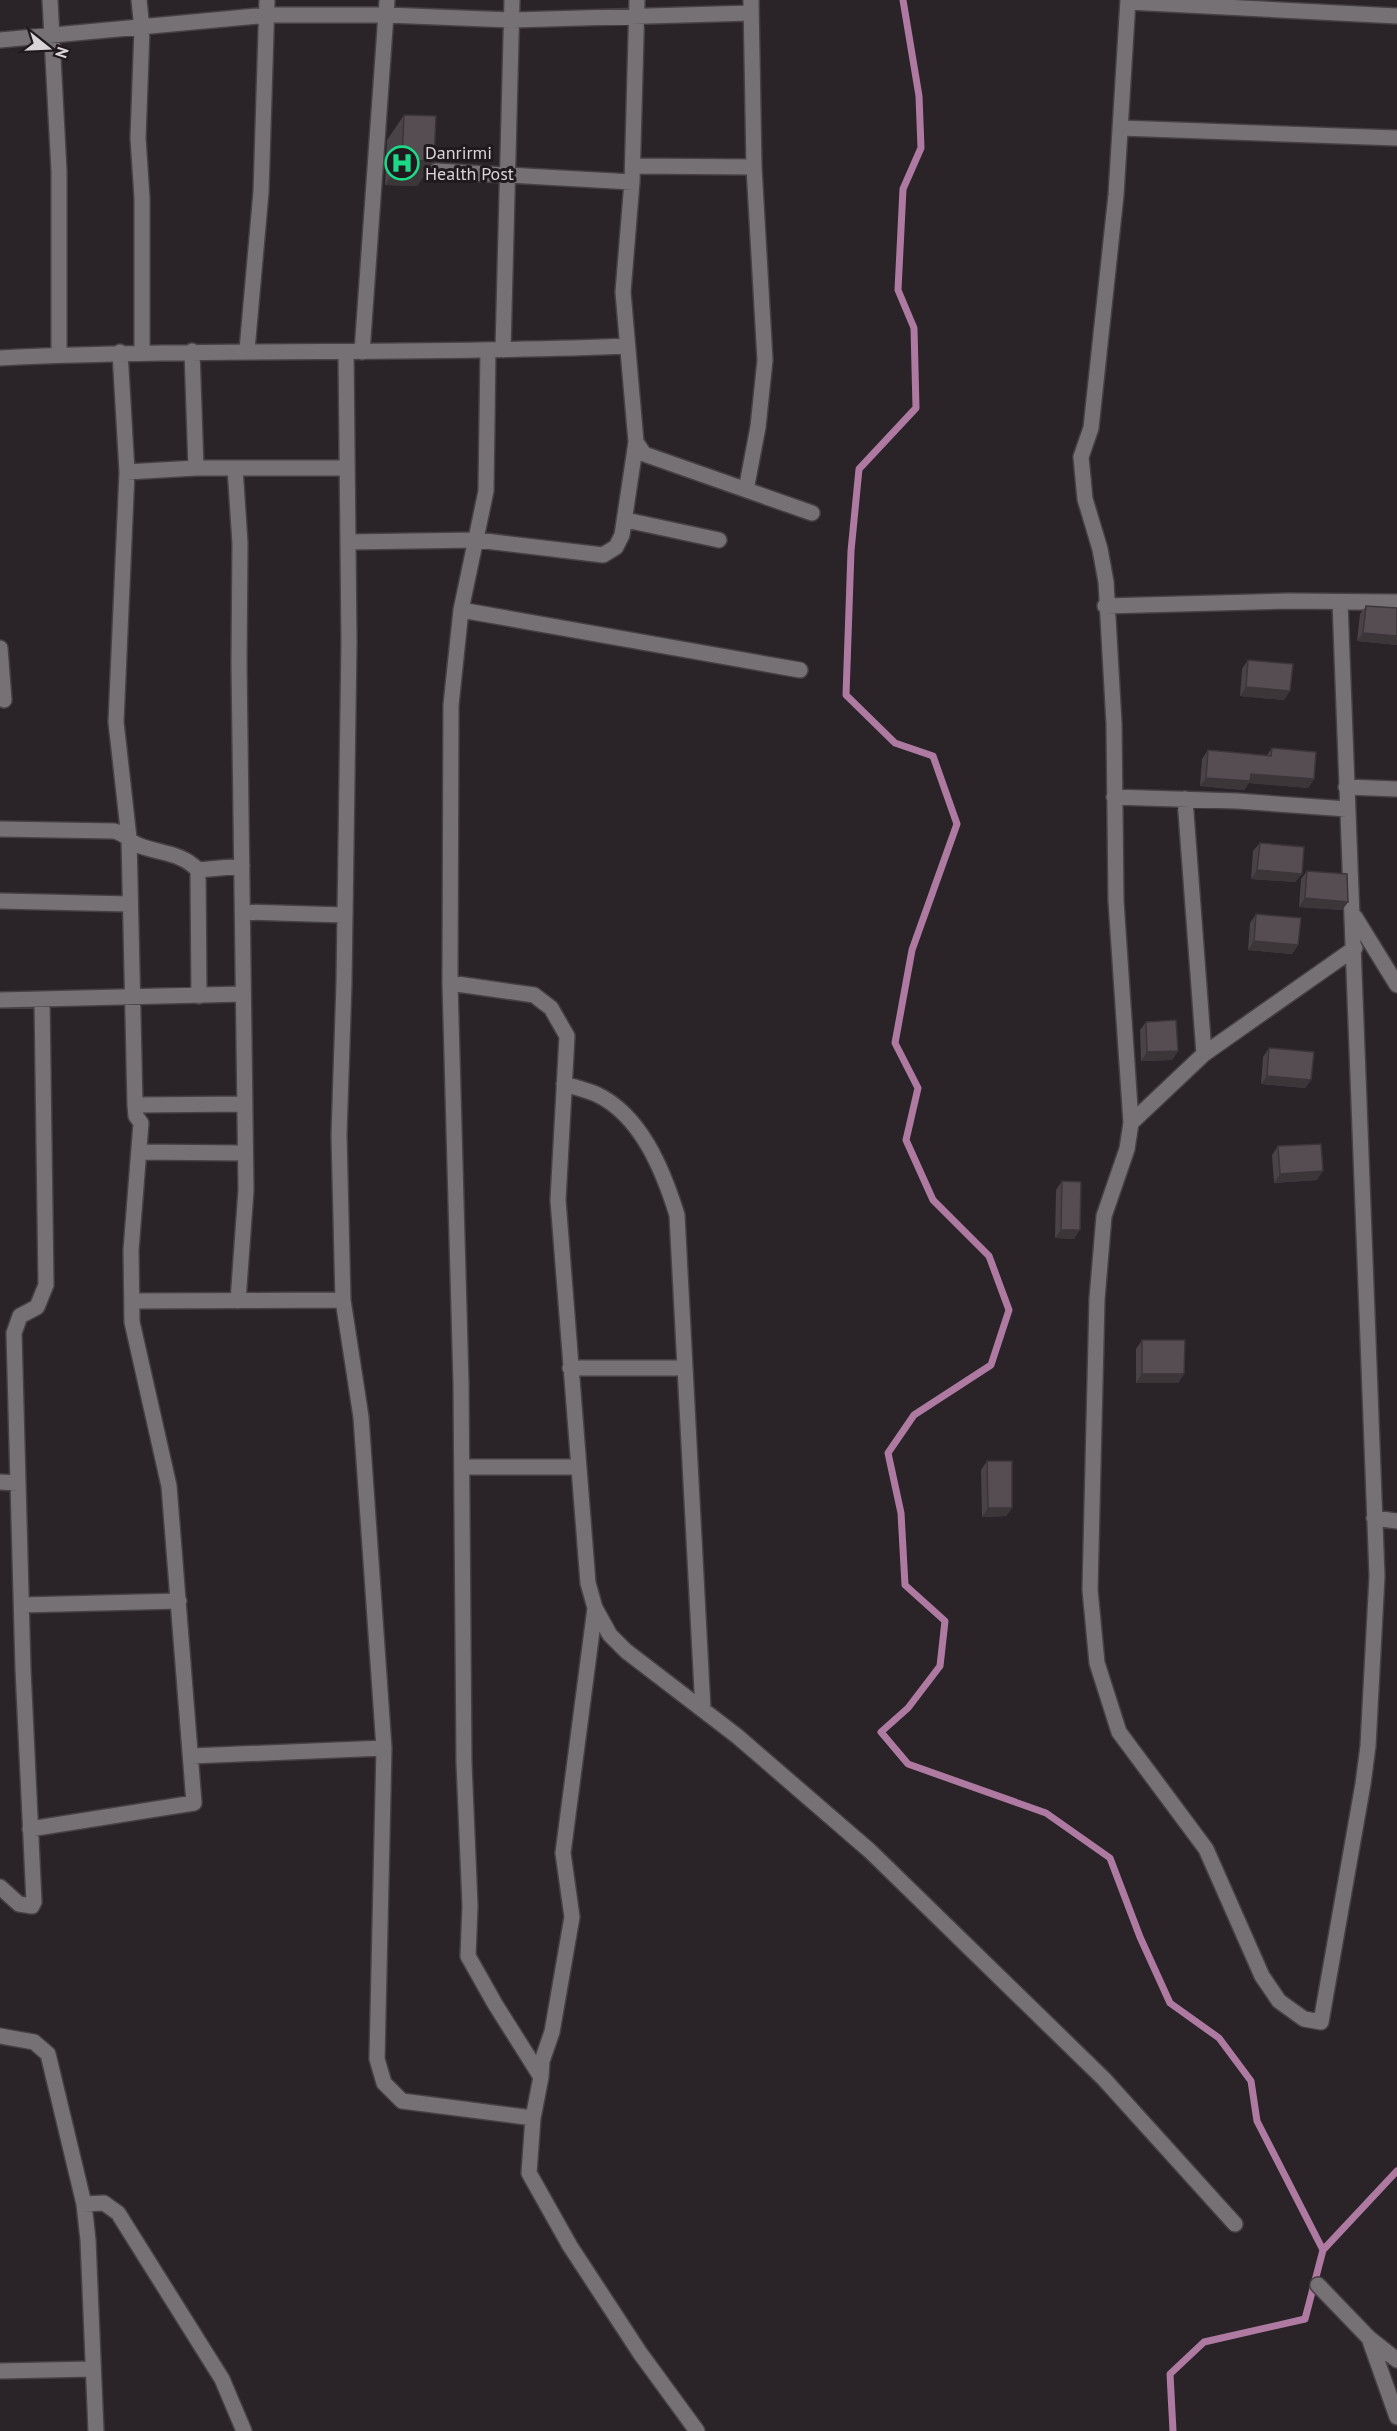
<svg xmlns="http://www.w3.org/2000/svg" width="1397" height="2431" viewBox="0 0 1397 2431" font-family="'PT Sans',sans-serif">
<style>
.lines{fill:none;stroke-linecap:round;stroke-linejoin:round}
.stream{stroke:#ae7aa1;stroke-width:7}
.minor-casing{stroke:#463f44;stroke-width:18}
.minor{stroke:#757174;stroke-width:15}
.wall{fill:#494247}
.shaded-wall{fill:#3c3639}
.building{fill:#554d52;stroke:#3c3639;stroke-width:1.5}
.labels{text-anchor:middle;stroke-width:6;stroke-linejoin:round;paint-order:stroke}
.poi-label{font-size:18px;fill:#d9d4d8;stroke:#20191e;text-anchor:start}
</style>
<rect width="100%" height="100%" fill="#2a2328"/>
<g class="lines">
<path class="stream" d="M903,0l16,96 2,52 -18,41 -5,101 16,38 2,80 -57,61 -8,82 -5,144 49,48 38,13 24,68 -45,126 -17,93 23,45 -12,52 27,60 56,56 20,54 -18,55 -77,50 -26,38 13,60 4,72 40,36 -5,45 -32,42 -27,24 27,32 138,49 64,45 30,79 30,66 49,35 32,43 6,40 66,129
M1173,2431l-3,-57 34,-32 101,-23 18,-69 74,-79"/>
<defs>
<path id="minor" d="M50,0l9,171v184
M139,0l3,29 -4,109 4,60v153
M1128,0l-12,195 -25,233 -10,29 4,42 15,50 6,33 8,142 2,177 15,222
M1128,2l269,14
M0,40l268,-25h119l126,5 238,-7
M1121,128l276,10
M634,166l120,1
M436,171l196,11 5,-182
M632,182l-9,110 13,150 8,12 168,59
M247,350l14,-158 6,-192
M488,350l-2,141 -25,119 -10,95 -1,278 11,400 3,380 6,143 -2,50 27,48 46,73 -8,41 -4,55 41,73 70,107 57,78
M503,350l9,-350
M192,351l4,117
M346,352l3,290 -5,341 -5,152 4,165 18,117 23,331 -7,311 7,24 18,18 131,17
M362,352l25,-352
M0,358c209,-10 418,-3 627,-12
M235,468l5,75 -1,120 7,527 -8,111
M127,472l69,-4h151
M746,490l12,-63 7,-67 -11,-193 -3,-167
M626,520l93,20
M348,542l129,-2 126,15 13,-8 6,-12 14,-93
M1340,602l37,974 -9,170 -5,38 -42,238 -17,-3 -25,-18 -17,-25 -56,-127 -87,-117 -22,-69 -7,-73 7,-291 7,-83 23,-67 4,-26 73,-69 151,-106
M1105,606l184,-5 108,1
M461,610l339,60
M0,648l4,52
M1346,787l51,2
M1114,797l123,4 110,8
M1185,799l19,255
M0,829l114,2c11,2 15,10 24,14 22,9 43,7 60,25l44,-4
M198,870l1,126
M0,901l130,3
M243,912l101,3
M1355,917l42,68
M450,983l84,12 17,13 16,28 -9,164 30,383 7,25 15,27 16,16 111,85 133,115 234,228 131,145
M0,1000l243,-6
M564,1084c11,3 22,6 32,10 45,21 67,76 81,121l26,495
M135,1105l109,-1
M139,1152l106,1
M132,1301l211,-1
M570,1368h115
M462,1467h116
M0,1482l18,1
M1374,1518l23,3
M22,1605l157,-4
M191,1756l193,-8
M30,1829l164,-26 -25,-317 -37,-164 -1,-72 10,-127 -5,-7 -1,-11 -6,-267 -13,-116 11,-250 -7,-120
M0,1887l19,17 13,2 2,-4 -11,-233 -9,-336 6,-17 17,-9 9,-22 -4,-286
M0,2036l34,6 14,12 36,150 4,36 8,191
M541,2077l1,-16 10,-29 20,-115 -9,-64 32,-245
M84,2204l20,-1 14,10 104,166 22,52
M1318,2285l51,53 28,22
M1369,2338l28,79
M0,2371l92,-2"/>
</defs>
<use href="#minor" class="minor-casing"/>
<use href="#minor" class="minor"/>
</g>
<path class="wall" d="M404,115l30,46 -17,25 -32,-1 2,-45z
M1366,606l31,2v37l-40,-4 3,-27z
M1248,660l36,40 -44,-4 2,-27z
M1272,748l42,31 -6,9 -59,-5 -5,7 -44,-4 2,-27 6,-9 59,5z
M1260,843l42,31 -7,8 -44,-3 2,-28z
M1307,871l41,31 -6,8 -43,-3 2,-28z
M1256,914l42,31 -6,9 -44,-4 2,-27z
M1146,1022l32,29 -6,9 -31,1 -1,-31z
M1269,1048l42,32 -6,8 -44,-4 2,-27z
M1278,1146l39,34 -43,3 -2,-28z
M1062,1181l12,58 -19,-1 1,-48z
M1142,1340l42,34 -6,9h-42v-34z
M987,1461l25,47 -6,8 -24,1 -1,-47z"/>
<path class="shaded-wall" d="M402,160l32,1 -17,25 -32,-1z
M1363,633l34,3v9l-40,-4z
M1246,687l44,4 -6,9 -44,-4z
M1251,774l63,5 -6,9 -59,-5 -5,7 -44,-4 6,-8z
M1257,870l45,4 -7,8 -44,-3z
M1305,898l43,4 -6,8 -43,-3z
M1254,941l44,4 -6,9 -44,-4z
M1178,1051l-6,9 -31,1 6,-9z
M1267,1076l44,4 -6,8 -44,-4z
M1323,1171l-6,9 -43,3 6,-9z
M1061,1230h19l-6,9 -19,-1z
M1142,1374h42l-6,9h-42z
M988,1508h24l-6,8 -24,1z"/>
<path class="building" d="M404,115l32,1 -2,45 -32,-1z
M1366,606l31,2v28l-34,-3z
M1248,660l45,4 -3,27 -44,-4z
M1272,748l44,4 -2,27 -63,-5 -1,7 -44,-3 2,-28 63,6z
M1260,843l44,4 -2,27 -45,-4z
M1307,871l40,3 1,28 -43,-4z
M1256,914l45,4 -3,27 -44,-4z
M1176,1020l2,31 -31,1 -1,-30z
M1269,1048l45,4 -3,28 -44,-4z
M1321,1144l2,27 -43,3 -2,-28z
M1062,1181l19,1 -1,48h-19z
M1142,1340h43l-1,34h-42z
M987,1461h25v47h-24z"/>
<defs>
<symbol id="hospital-ring" viewBox="-11 -11 22 22"><circle r="9.5" fill="#20191e" stroke="#1cd988" stroke-width="1.5"/><path d="M-5-5h3v3.5h4V-5h3V5h-3V1.5h-4V5h-3Z" fill="#1cd988"/></symbol>
</defs>
<g fill-rule="evenodd">
<use href="#hospital-ring" x="383" y="144" width="38" height="38"/>
</g>
<g class="labels">
<g class="poi-label">
<text x="425" y="159">Danrirmi<tspan x="425" dy="21">Health Post</tspan></text>
</g>
</g>
<g transform="translate(48 48) rotate(108)" stroke="#20191e" stroke-width="4.5" paint-order="stroke">
<path d="M0-4.5L10 22L0 15L-10 22Z" fill="#d9d4d8"/>
<text y="-9" font-size="16" font-weight="bold" text-anchor="middle" fill="#d9d4d8">N</text>
</g>
</svg>
